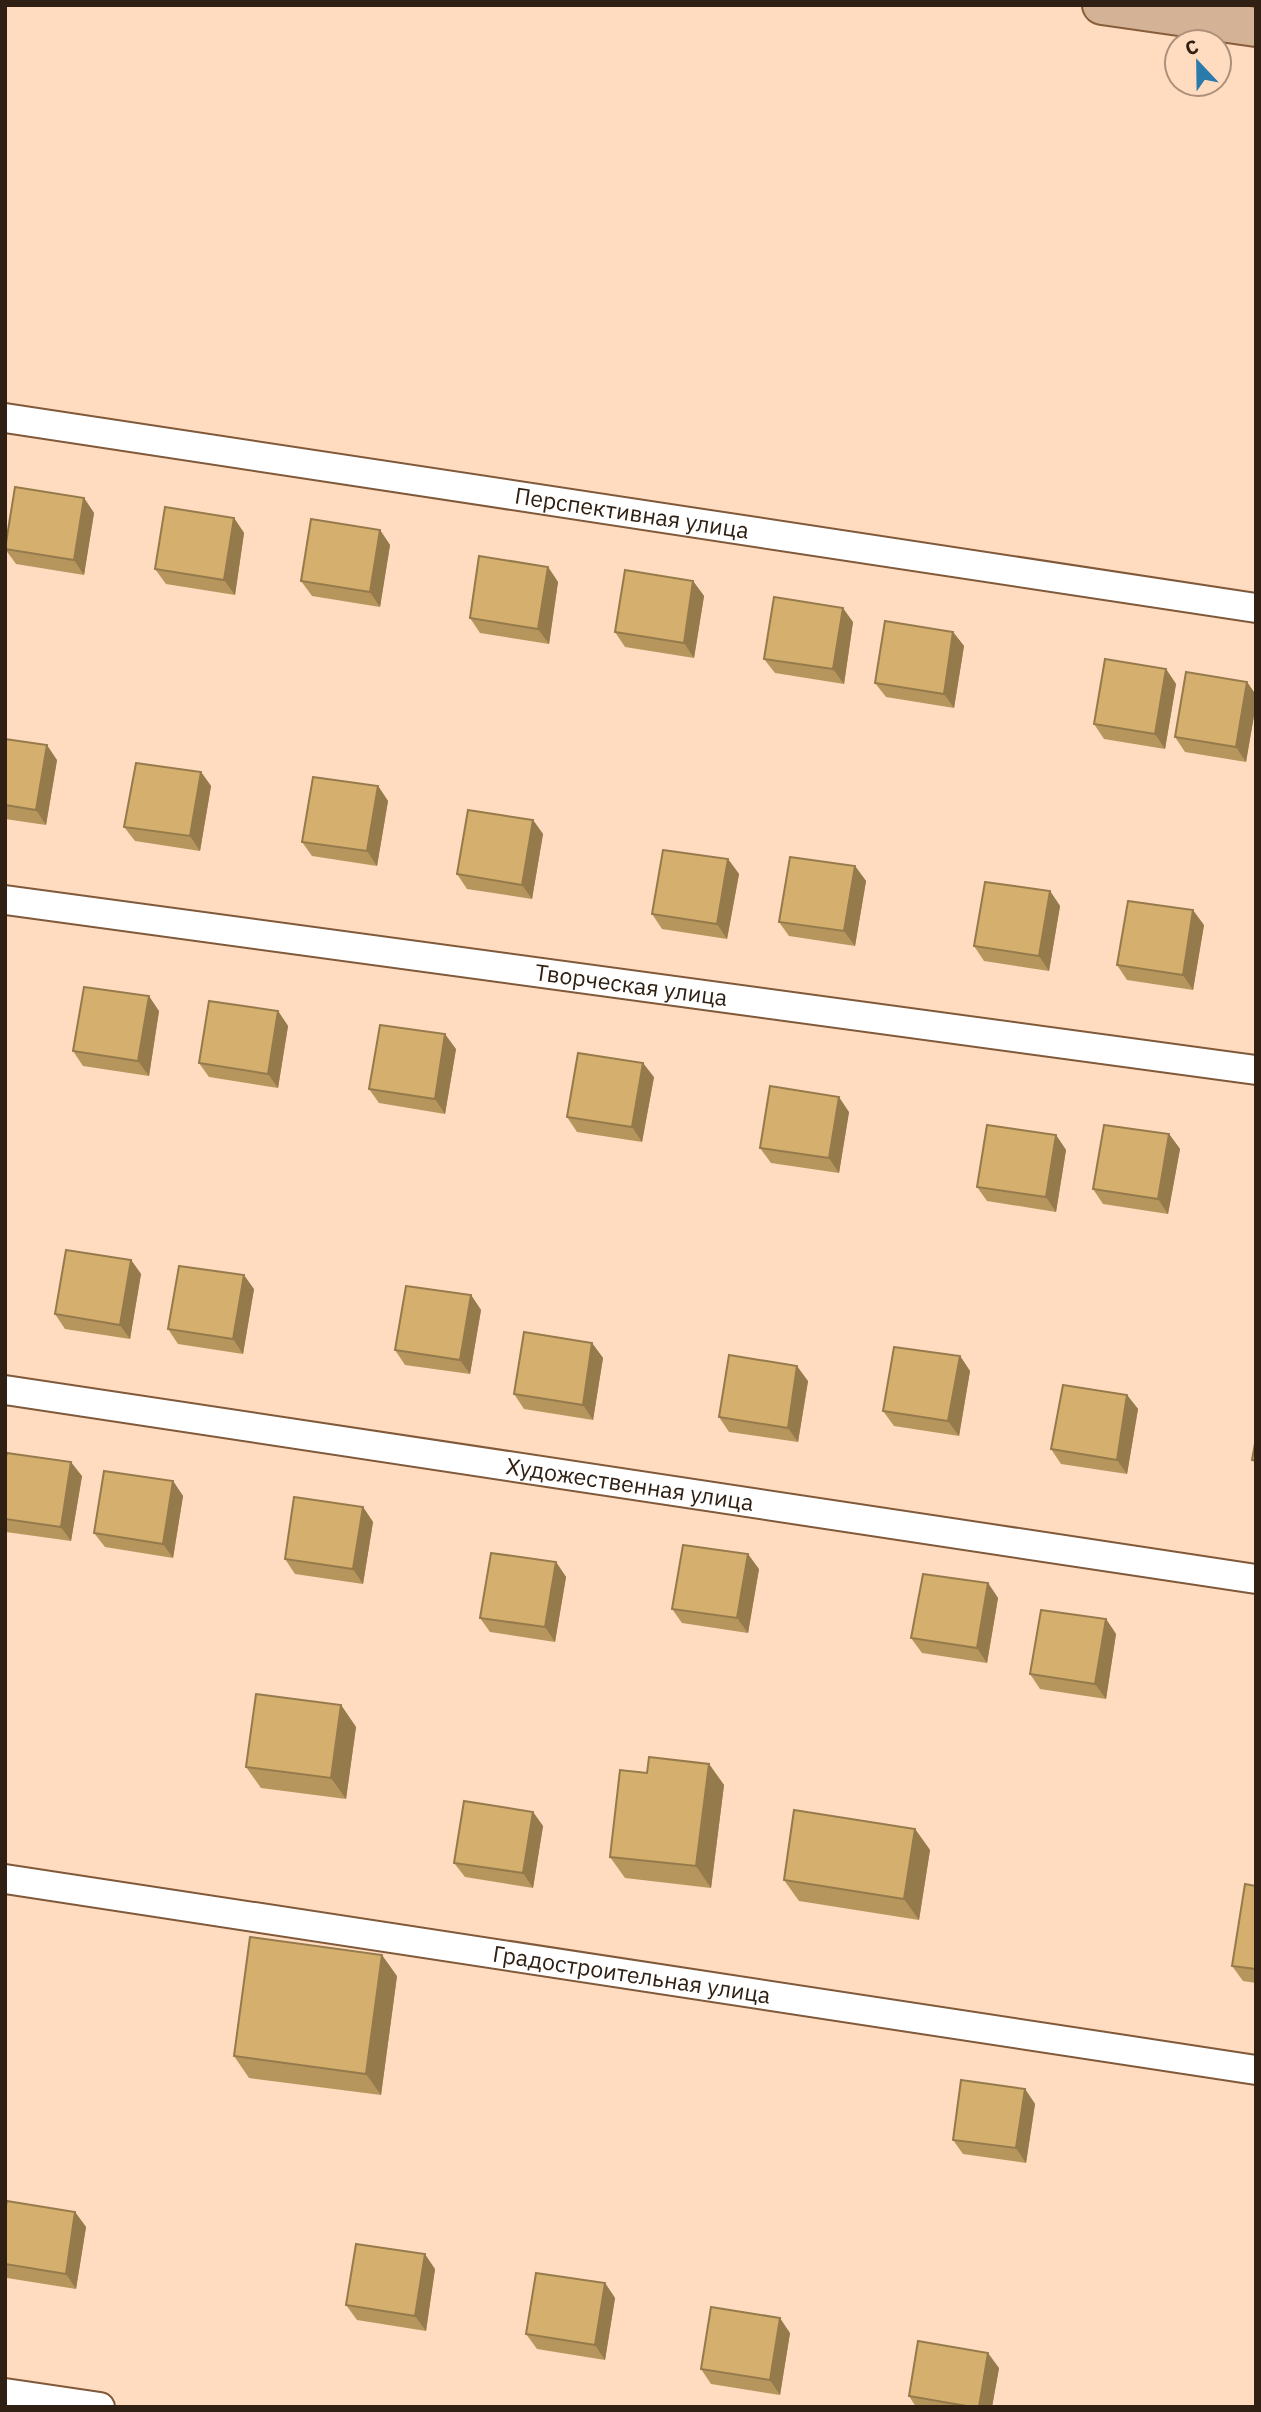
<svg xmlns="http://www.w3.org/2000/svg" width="1261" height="2412" viewBox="0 0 1261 2412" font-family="'IBM Plex Sans',sans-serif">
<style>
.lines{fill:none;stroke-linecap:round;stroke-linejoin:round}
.minor-casing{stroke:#7f5939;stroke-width:32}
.primary-casing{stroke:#885e3a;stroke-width:42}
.minor{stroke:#fff;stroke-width:28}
.primary{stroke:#d4b295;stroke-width:38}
.wall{fill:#b7965e}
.shaded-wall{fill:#957a4c}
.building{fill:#d5af6d;stroke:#957a4c;stroke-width:2}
.labels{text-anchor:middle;stroke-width:5;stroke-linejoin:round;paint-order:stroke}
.street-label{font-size:23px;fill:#302013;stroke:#ffdbbf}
</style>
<rect width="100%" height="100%" fill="#ffdbbf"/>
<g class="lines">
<defs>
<g id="minor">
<path id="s1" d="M5,418l1251,190"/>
<path id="s2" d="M5,900l1251,170"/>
<path id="s3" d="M5,1390l1251,189"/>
<path id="s4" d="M5,1879l1251,191"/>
<path d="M5,2393l95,14"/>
</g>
<path id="primary" d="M1102,5l154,22"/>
</defs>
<use href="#minor" class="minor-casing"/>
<use href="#primary" class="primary-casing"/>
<use href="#minor" class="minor"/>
<use href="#primary" class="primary"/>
</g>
<path class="wall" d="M84,498l10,15 -10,62 -68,-11 -11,-15z
M234,518l10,15 -9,62 -69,-11 -11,-15z
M380,530l10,15 -10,62 -68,-11 -11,-15z
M548,567l10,15 -9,62 -69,-11 -10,-15z
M693,581l11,15 -10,62 -69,-11 -10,-15z
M853,622l-9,62 -69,-11 -11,-14z
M953,632l11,14 -10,62 -68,-11 -11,-14z
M1166,669l10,15 -11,65 -61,-10 -10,-15z
M1247,682l9,13v9l-10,58 -61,-10 -10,-15z
M5,739l52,21 -11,65 -41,-6z
M201,772l10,14 -11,65 -65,-10 -11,-14z
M378,786l10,15 -11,65 -65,-10 -10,-14z
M533,820l10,14 -11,65 -65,-10 -10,-15z
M728,859l11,15 -12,65 -65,-10 -10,-15z
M855,866l11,15 -11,65 -66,-10 -10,-14z
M1050,891l10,15 -11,65 -65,-10 -10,-15z
M1204,925l-11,65 -66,-10 -10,-15z
M159,1011l-10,65 -66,-10 -10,-15z
M278,1011l10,15 -10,62 -69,-11 -10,-14z
M456,1049l-11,65 -66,-11 -10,-14z
M654,1077l-12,65 -65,-10 -10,-15z
M849,1112l-10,61 -68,-10 -11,-15z
M1169,1134l11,15 -12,65 -65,-10 -10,-15z
M1056,1135l10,15 -10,62 -69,-11 -10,-14z
M131,1260l10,14 -11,65 -65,-10 -10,-15z
M254,1289l-11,65 -65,-10 -10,-15z
M471,1295l10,15 -11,64 -65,-9 -10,-15z
M592,1343l11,15 -10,62 -69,-11 -10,-15z
M960,1356l10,15 -11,65 -65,-10 -11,-15z
M808,1381l-10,61 -69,-10 -10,-15z
M1127,1395l11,14 -11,65 -66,-10 -10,-15z
M5,1460l77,16 -11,65 -65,-9z
M173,1481l10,15 -10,62 -68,-11 -11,-14z
M363,1507l10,15 -10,62 -68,-10 -10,-15z
M556,1562l10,15 -11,65 -65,-10 -10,-14z
M759,1569l-11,64 -66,-10 -10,-14z
M988,1583l10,15 -11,65 -65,-10 -11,-15z
M1106,1619l10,15 -10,65 -66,-10 -10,-15z
M341,1705l15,22 -10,72 -85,-11 -15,-21z
M709,1764l15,21 -13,103 -86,-10 -15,-21 37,-84z
M533,1812l10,14 -10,62 -68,-11 -11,-14z
M915,1829l15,21 -11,70 -120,-19 -15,-21z
M1256,1886v97l-13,-2 -11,-15z
M397,1976l-16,119 -132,-17 -15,-22z
M1025,2089l10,15 -9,59 -63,-9 -10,-14z
M5,2209l70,3 11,15 -10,62 -69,-11 -2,-3z
M435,2269l-9,62 -69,-11 -11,-15z
M605,2283l10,15 -10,62 -68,-11 -11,-15z
M790,2333l-10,62 -69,-11 -10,-15z
M999,2368l-7,39h-76l-7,-11z"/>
<path class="shaded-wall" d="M84,498l10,15 -10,62 -10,-15z
M234,518l10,15 -9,62 -11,-15z
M380,530l10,15 -10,62 -10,-15z
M548,567l10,15 -9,62 -11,-15z
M693,581l11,15 -10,62 -10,-15z
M843,608l10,14 -9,62 -11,-15z
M953,632l11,14 -10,62 -10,-14z
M1166,669l10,15 -11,65 -10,-15z
M1247,682l9,13v9l-10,58 -10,-15z
M47,745l10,15 -11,65 -10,-15z
M201,772l10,14 -11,65 -10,-15z
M378,786l10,15 -11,65 -10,-15z
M533,820l10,14 -11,65 -10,-14z
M728,859l11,15 -12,65 -10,-15z
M855,866l11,15 -11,65 -11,-15z
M1050,891l10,15 -11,65 -10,-15z
M1193,910l11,15 -11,65 -10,-15z
M149,996l10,15 -10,65 -11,-15z
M278,1011l10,15 -10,62 -10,-14z
M445,1034l11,15 -11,65 -10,-15z
M643,1063l11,14 -12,65 -10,-15z
M839,1097l10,15 -10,61 -10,-15z
M1169,1134l11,15 -12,65 -10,-15z
M1056,1135l10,15 -10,62 -10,-15z
M131,1260l10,14 -11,65 -10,-14z
M244,1275l10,14 -11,65 -10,-15z
M471,1295l10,15 -11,64 -10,-14z
M592,1343l11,15 -10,62 -10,-15z
M960,1356l10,15 -11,65 -11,-15z
M797,1366l11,15 -10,61 -10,-14z
M1127,1395l11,14 -11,65 -10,-14z
M71,1462l11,14 -11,65 -10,-14z
M173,1481l10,15 -10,62 -10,-14z
M363,1507l10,15 -10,62 -10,-15z
M748,1554l11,15 -11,64 -11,-15z
M556,1562l10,15 -11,65 -10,-15z
M988,1583l10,15 -11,65 -10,-15z
M1106,1619l10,15 -10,65 -11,-15z
M341,1705l15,22 -10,72 -15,-21z
M709,1764l15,21 -13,103 -15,-22z
M533,1812l10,14 -10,62 -10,-15z
M915,1829l15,21 -11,70 -15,-21z
M382,1955l15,21 -16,119 -15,-21z
M1025,2089l10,15 -9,59 -10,-15z
M75,2212l11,15 -10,62 -10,-15z
M425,2254l10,15 -9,62 -11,-15z
M605,2283l10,15 -10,62 -10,-15z
M780,2318l10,15 -10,62 -10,-15z
M988,2353l11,15 -7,39h-13z"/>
<path class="building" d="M15,487l69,11 -10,62 -69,-11z
M165,507l69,11 -10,62 -69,-11z
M311,519l69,11 -10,62 -69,-11z
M479,556l69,11 -10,62 -68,-11z
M625,570l68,11 -9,62 -69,-11z
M774,597l69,11 -10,61 -69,-10z
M885,621l68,11 -9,62 -69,-11z
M1105,659l61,10 -11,65 -61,-10z
M1186,672l61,10 -11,65 -61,-10z
M5,739l42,6 -11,65 -31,-5z
M136,763l65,9 -11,64 -66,-9z
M313,777l65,9 -11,65 -65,-9z
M468,810l65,10 -11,65 -65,-11z
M663,850l65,9 -11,65 -65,-10z
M790,857l65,9 -11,65 -65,-9z
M985,882l65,9 -11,65 -65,-10z
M1128,901l65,9 -10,65 -66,-10z
M84,987l65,9 -11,65 -65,-10z
M209,1001l69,10 -10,63 -69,-11z
M380,1025l65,9 -10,65 -66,-10z
M578,1053l65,10 -11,64 -65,-10z
M770,1086l69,11 -10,61 -69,-10z
M987,1125l69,10 -10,62 -69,-10z
M1104,1125l65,9 -11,65 -65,-10z
M66,1250l65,10 -11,65 -65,-11z
M179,1266l65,9 -11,64 -65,-10z
M406,1286l65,9 -11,65 -65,-10z
M524,1332l68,11 -9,62 -69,-11z
M894,1347l66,9 -12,65 -65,-10z
M729,1355l68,11 -9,62 -69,-11z
M1063,1385l64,10 -10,65 -66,-11z
M1256,1438v23l-4,-1z
M7,1453l64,9 -10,65 -56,-8v-59z
M104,1471l69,10 -10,63 -69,-11z
M294,1497l69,10 -10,62 -68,-10z
M683,1545l65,9 -11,64 -65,-9z
M491,1553l65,9 -11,65 -65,-9z
M923,1574l65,9 -11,65 -66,-10z
M1041,1610l65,9 -11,65 -65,-10z
M256,1694l85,11 -10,73 -85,-11z
M649,1757l60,7 -13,102 -86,-9 10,-87 27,3z
M464,1801l69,11 -10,61 -69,-10z
M794,1810l121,19 -11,70 -120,-19z
M1245,1884l11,2v83l-24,-3z
M250,1937l132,18 -16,119 -132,-18z
M961,2080l64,9 -9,59 -63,-8z
M7,2201l68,11 -9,62 -61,-10v-55z
M356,2244l69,10 -10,62 -69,-11z
M536,2273l69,10 -10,62 -69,-11z
M711,2307l69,11 -10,62 -69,-11z
M918,2341l70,12 -9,54h-7l-63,-11z"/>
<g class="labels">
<g class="street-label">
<text dy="8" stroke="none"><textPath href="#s1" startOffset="634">Перспективная улица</textPath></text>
<text dy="8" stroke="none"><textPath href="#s2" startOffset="632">Творческая улица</textPath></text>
<text dy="8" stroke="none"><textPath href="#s3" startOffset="632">Художественная улица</textPath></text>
<text dy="8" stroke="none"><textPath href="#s4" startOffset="634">Градостроительная улица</textPath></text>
</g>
</g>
<rect width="1261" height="2412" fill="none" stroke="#302013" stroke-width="14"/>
<g transform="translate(1198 63) rotate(338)"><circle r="33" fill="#ffdbbf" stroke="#ac907a" stroke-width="2"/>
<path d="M0-5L12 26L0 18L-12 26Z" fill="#2b7aac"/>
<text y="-10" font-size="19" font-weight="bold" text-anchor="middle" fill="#302013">С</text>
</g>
</svg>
